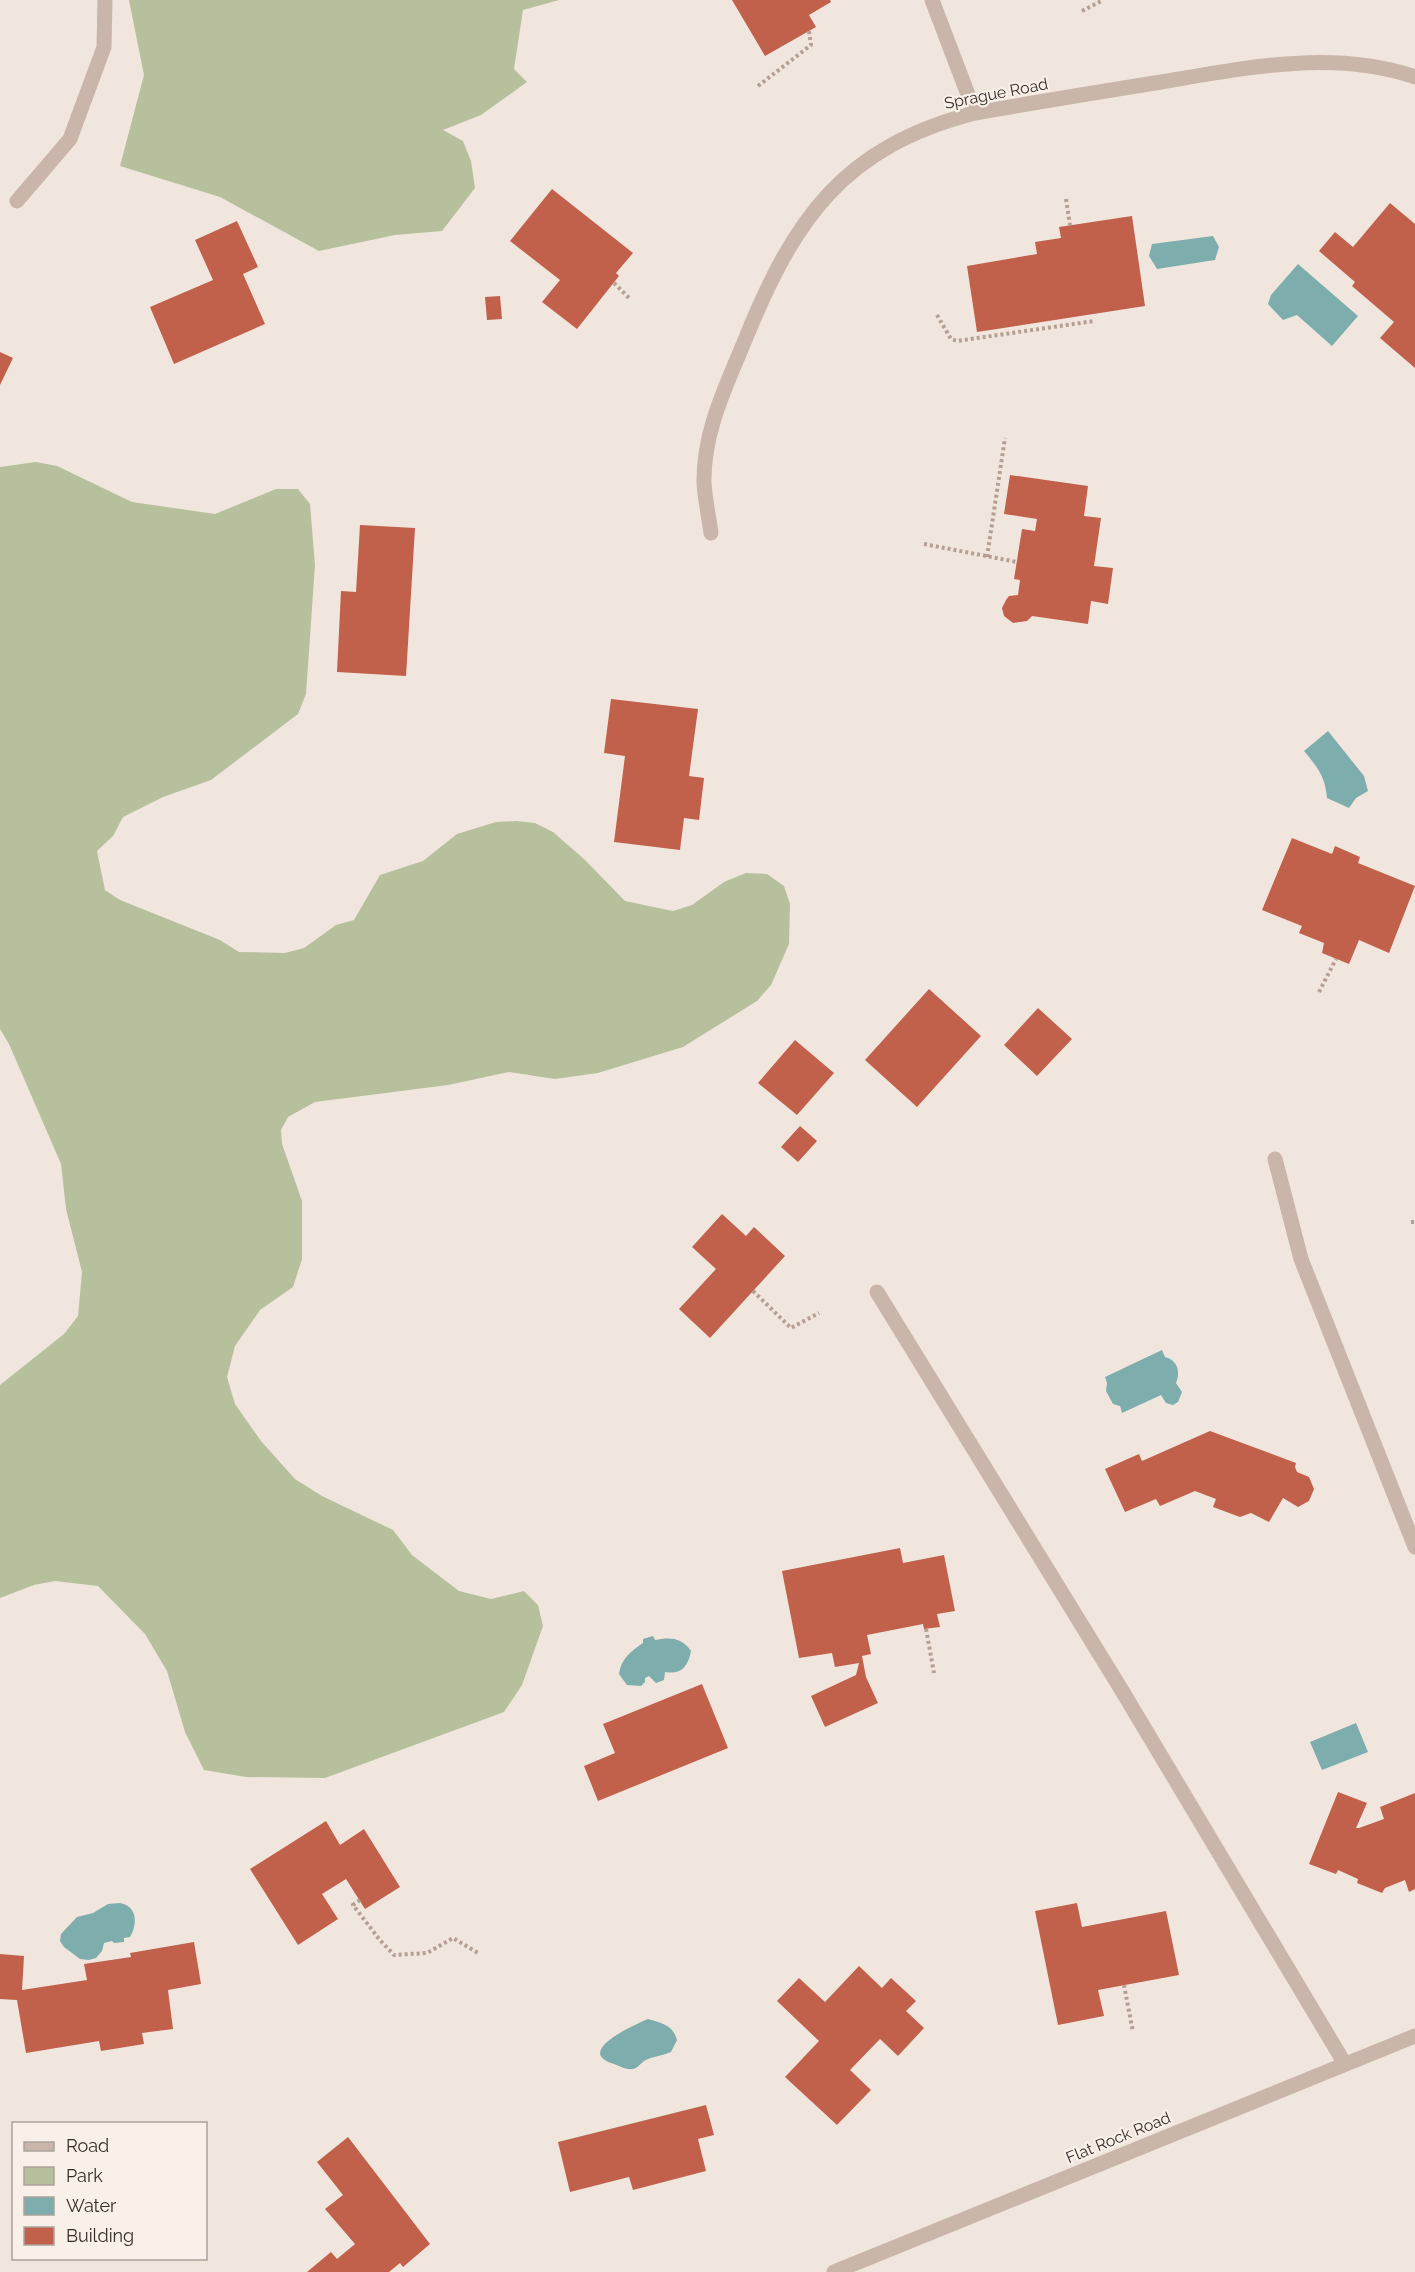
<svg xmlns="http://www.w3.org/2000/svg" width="1415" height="2272" viewBox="0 0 1415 2272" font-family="Raleway,sans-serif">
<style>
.green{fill:#b6c09d}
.water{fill:#7dadac}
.building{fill:#c1604b}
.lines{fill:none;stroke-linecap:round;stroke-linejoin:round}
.path{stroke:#b59f93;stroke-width:4;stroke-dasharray:3 3;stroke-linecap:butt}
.service{stroke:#c9b5a9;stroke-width:15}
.minor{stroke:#c9b5a9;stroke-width:15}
.tertiary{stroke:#c9b5a9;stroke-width:15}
.labels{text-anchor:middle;stroke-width:4.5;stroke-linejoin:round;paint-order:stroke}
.street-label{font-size:16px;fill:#362c29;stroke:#f9f0e9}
</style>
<rect width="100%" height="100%" fill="#f1e6dd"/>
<path class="green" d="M129,0h430l-36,10 -9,59 13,13 -46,33 -38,15 20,11 8,20 4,27 -33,43 -47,4 -76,16 -99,-54 -100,-31 24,-91z
M36,462l21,4 75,36 83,12 61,-25h22l12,15 5,61 -9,129 -8,20 -87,66 -48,17 -40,20 -10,19 -16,15 8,39 15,10 100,40 19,12 46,1 19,-5 32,-23 18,-5 26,-45 43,-14 34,-27 39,-12 20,-1 19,2 18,9 31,27 41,42 48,10 19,-6 32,-23 22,-9 21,1 17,12 6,18 -1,40 -18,41 -14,16 -74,46 -85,26 -43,6 -46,-7 -61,13 -133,17 -27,15 -7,13 1,14 20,57v58l-9,28 -33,23 -25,36 -8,31 8,27 26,37 34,38 27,17 71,34 19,25 47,36 32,8 33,-8 14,14 5,21 -21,59 -18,27 -179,66 -79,-1 -42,-7 -19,-38 -18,-61 -22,-37 -47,-48 -43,-5 -21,4 -34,13v-213l64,-51 14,-18 4,-44 -16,-63 -5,-45 -52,-120 -9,-15v-562z"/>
<path class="water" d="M1213,236l6,11 -4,13 -58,9 -8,-13 3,-12z
M1298,264l60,52 -26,30 -35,-31 -14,5 -15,-16 3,-9z
M1328,731l36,45 4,15 -12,7 -7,10 -22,-10c-2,-22 -9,-30 -23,-47z
M1162,1350l3,7c12,3 16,14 11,26l6,9 -4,10 -5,3 -7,-2 -5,-8 -39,18 -2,-7 -7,-2 -7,-13 1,-8 -2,-6z
M653,1636l2,4c14,-3 27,-3 36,11 -3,15 -9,24 -26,21l-1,8 -8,3 -7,-7 -4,2v4l-4,4 -14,-1 -8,-11c2,-15 11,-22 24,-31v-4z
M1356,1723l12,29 -46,18 -12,-28z
M120,1903c17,3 18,20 10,34l-6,1v4l-10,1 -2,-2 -8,2 -2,8 -6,7 -7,2 -9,-1 -16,-12 -4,-6 1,-7 16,-17 16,-4 15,-9z
M648,2019c14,4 25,6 29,21l-6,12c-9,4 -18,4 -27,9 -4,3 -6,7 -11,8 -8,1 -15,-4 -22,-6 -36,-13 28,-40 37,-44z"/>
<path class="building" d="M732,0h98l1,2 -22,13 7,12 -51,29z
M552,189l81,64 -17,20 3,3 -42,53 -35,-27 18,-22 -50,-39z
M1390,203l25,21v144l-35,-30 14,-16 -42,-36 3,-4 -36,-31 16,-19 18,15z
M1132,216l13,90 -168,26 -10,-66 70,-12 -2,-12 26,-4 -2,-11z
M237,221l21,46 -15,7 22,50 -91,40 -24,-57 63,-27 -18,-40z
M500,296l2,23 -15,1 -2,-23z
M0,352l13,6 -13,27z
M1010,475l78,11 -4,30 17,2 -7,48 19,2 -5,36 -17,-3 -3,23 -56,-8 -5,5 -14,2 -9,-7 -2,-8 4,-8 3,-4 9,-1 2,-15 -6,-1 8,-50 13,2 2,-12 -33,-5z
M360,525l55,3 -9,148 -69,-4 4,-81 15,1z
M611,699l87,10 -9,67 15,2 -5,42 -15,-2 -4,32 -66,-8 11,-86 -21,-3z
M1292,838l40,16 3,-8 25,11 -2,6 57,23 -26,67 -30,-13 -10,24 -27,-11 2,-10 -25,-10 3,-7 -40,-16z
M929,989l52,47 -64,71 -52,-47z
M1038,1008l34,31 -35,37 -33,-31z
M795,1040l39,33 -37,42 -39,-32z
M800,1126l17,15 -19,21 -17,-15z
M722,1214l24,22 8,-9 31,29 -75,82 -31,-29 37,-40 -24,-22z
M1210,1431l86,32 -1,4 2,5 12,5 5,12 -5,12 -11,6 -15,-9 -14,24 -18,-9 -11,4 -27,-10 3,-8 -21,-8 -35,15 -4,-7 -31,13 -20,-43 34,-15 3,7z
M900,1548l3,15 41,-8 11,56 -18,3 3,13 -16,2 -1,-5 -56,11 4,19 -9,2 4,21 12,26 -53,24 -14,-31 45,-21 3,-12 -24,4 -3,-14 -33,5 -17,-87z
M702,1684l26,64 -130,53 -14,-35 31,-13 -12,-29z
M1338,1792l29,11 -11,25h3l25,-9 -4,-12 35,-14v96l-6,3 -4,-12 -20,8 -3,5 -25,-10 1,-4 -20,-9 -2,4 -27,-10z
M326,1821l14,24 24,-16 36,58 -35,22 -19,-30 -24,15 16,25 -40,26 -48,-76z
M1077,1903l5,24 84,-16 13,64 -81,15 6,26 -46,9 -23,-114z
M194,1942l7,42 -33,6 5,39 -31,4 2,11 -43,7 -2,-10 -73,12 -9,-53 -17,-1v-45l24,2 -2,34 65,-10 -3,-16 47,-7 -1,-4z
M859,1966l23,22 9,-10 25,23 -10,10 18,17 -26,28 -18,-17 -30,31 21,20 -34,35 -52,-48 34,-36 -42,-40 22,-23 26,24z
M706,2105l8,30 -16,4 8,32 -73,19 -4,-13 -59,15 -12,-50z
M348,2137l82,107 -27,23 -3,-4 -11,9h-82l24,-20 6,7 18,-15 -30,-35 18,-14 -26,-33z"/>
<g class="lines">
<path class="path" d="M1082,11l21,-11
M758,86l53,-41 -2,-14
M1066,199l4,26
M614,283l17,17
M937,315l14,24 6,2 137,-20
M924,544l93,18
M987,557l18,-119
M1319,992l17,-33
M1411,1222h4
M753,1291l38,37 28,-15
M926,1629l8,44
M360,1900l-7,5 26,34 15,16 33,-2 26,-15 25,15
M1124,1985l9,47"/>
<path class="service" d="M17,201l53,-62 34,-92 1,-47
M1275,1159l26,100 114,288
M877,1292l244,397 224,375"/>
<path class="minor" d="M932,0l43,113
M711,533c-2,-16 -6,-33 -7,-50 -1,-51 22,-97 41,-143 49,-121 98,-193 230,-227 62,-11 124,-21 186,-31 83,-14 172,-33 254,-5"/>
<path class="tertiary" d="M834,2272l581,-236"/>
</g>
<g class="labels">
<g class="street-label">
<text transform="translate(996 93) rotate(-11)" y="6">Sprague Road</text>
<text transform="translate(1118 2137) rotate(-22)" y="6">Flat Rock Road</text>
</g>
</g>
<rect x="12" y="2122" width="195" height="138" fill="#f9f0e9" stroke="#aba29c" stroke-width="1.5"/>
<rect x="24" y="2142" width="30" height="9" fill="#c9b5a9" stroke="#aba29c" stroke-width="1.5"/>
<text x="66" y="2152" font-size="18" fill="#362c29">Road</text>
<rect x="24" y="2167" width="30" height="18" fill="#b6c09d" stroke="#aba29c" stroke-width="1.5"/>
<text x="66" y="2182" font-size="18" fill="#362c29">Park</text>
<rect x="24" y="2197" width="30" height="18" fill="#7dadac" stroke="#aba29c" stroke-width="1.5"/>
<text x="66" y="2212" font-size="18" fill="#362c29">Water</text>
<rect x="24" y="2227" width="30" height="18" fill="#c1604b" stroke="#aba29c" stroke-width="1.5"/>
<text x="66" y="2242" font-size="18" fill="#362c29">Building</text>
</svg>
